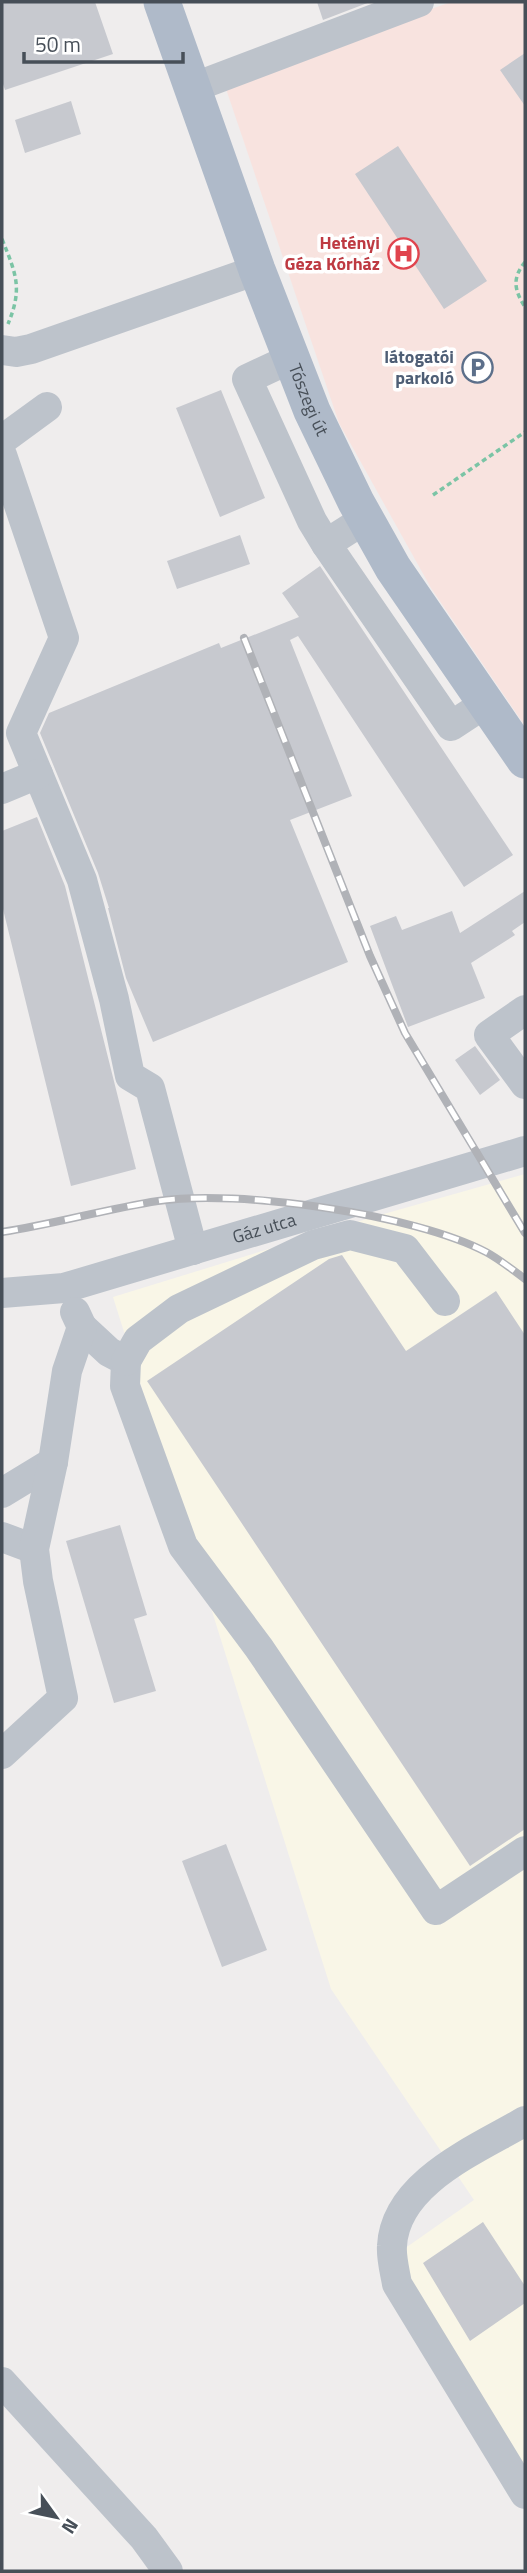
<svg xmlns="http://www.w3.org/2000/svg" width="527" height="2573" viewBox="0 0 527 2573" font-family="'Titillium Web',sans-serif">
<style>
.commercial{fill:#f9f6e7}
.medical{fill:#f8e3df}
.building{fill:#c7c9cf}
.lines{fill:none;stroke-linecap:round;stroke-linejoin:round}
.path{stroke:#7bc4a5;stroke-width:3.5;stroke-dasharray:5 3.5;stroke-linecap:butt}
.minor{stroke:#bdc3cb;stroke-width:30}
.major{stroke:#afbac9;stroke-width:37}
.rail-casing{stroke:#b0b2b7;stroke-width:8}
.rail{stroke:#fff;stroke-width:5;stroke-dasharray:16;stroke-linecap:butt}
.labels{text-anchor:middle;stroke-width:7;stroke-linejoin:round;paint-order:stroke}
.health-label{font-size:18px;font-weight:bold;fill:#be3a42;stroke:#fff;text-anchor:end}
.service-label{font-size:18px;font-weight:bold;fill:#4e5e75;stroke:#fff;text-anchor:end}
.street-label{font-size:18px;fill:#474f58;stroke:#fff}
</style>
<rect width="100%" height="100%" fill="#efeded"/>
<path class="commercial" d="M525,1174v1303l-134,-219 83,-58 -143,-211 -218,-692 260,-80z"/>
<path class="medical" d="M451,2h74v724l-94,-138 -92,-165 -115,-340z"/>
<path class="building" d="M2,2h93l18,52 -108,36 -3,-9z
M317,2h53l-47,18z
M525,53v53l-25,-36z
M71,101l10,33 -56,19 -10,-33z
M398,146l89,135 -43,28 -89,-135z
M221,390l44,108 -45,19 -44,-109z
M240,535l10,29 -73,25 -10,-28z
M320,566l193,289 -49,32 -166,-251 -8,4 62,156 -62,24 58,142 -195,80 -27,-64 -18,-70h1l-11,-35 -58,-140 9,-20 170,-70 2,5 78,-31 -17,-24z
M37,817l28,69 71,283 -65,17 -69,-281v-74z
M525,891v31l-13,9 3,4 -44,28 14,35 -77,29 -38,-101 26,-10 6,14 50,-19 8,22z
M475,1046l25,34 -20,15 -25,-35z
M342,1255l64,96 90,-60 29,44v494l-55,37 -323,-485 182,-122z
M120,1525l27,90 -13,4 22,72 -42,12 -48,-162z
M226,1844l41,106 -45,17 -40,-106z
M483,2222l42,64v17l-55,38 -47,-78z"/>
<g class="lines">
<path class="path" d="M2,239c14,35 21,49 6,85
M525,262c-13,16 -11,28 0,45
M433,495l92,-63"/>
<g class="minor">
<path d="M192,88l227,-86"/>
<path d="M2,350l14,2 15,-3 226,-79"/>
<path d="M292,358l-45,21 65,142 14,23"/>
<path d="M2,440l45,-33"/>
<path d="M2,455l62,183 -43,95 61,147 32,119 16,77 20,12 43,162"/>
<path d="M365,519l-39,25 125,182 35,-23"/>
<path d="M2,789l36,-15"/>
<path d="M525,1010l-36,25 36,49"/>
<path id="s1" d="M2,1293l62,-5 461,-137"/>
<path d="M82,1327l27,25 17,9 -1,25 58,160 76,102 177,262 89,-59"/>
<path d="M126,1361l12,-21 41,-31 134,-64 37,-10 55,14 40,52"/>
<path d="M2,1493l51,-31"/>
<path d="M2,1537l32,12"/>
<path d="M2,1754l61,-56 -25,-117 -4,-32 19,-87 14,-91 15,-44 -7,-15"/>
<path d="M525,2121c-47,28 -130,61 -133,125 -1,12 3,26 5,38l128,210"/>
<path d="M2,2382l142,156 24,33"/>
</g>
<path class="major" id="s2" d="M162,2l95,268 55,141 44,91 37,66 132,192"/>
<defs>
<path id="rail" d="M244,638l126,318 35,77 120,200
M2,1232c52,-8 104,-23 156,-31 80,-12 256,13 328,51 13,7 27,18 39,27"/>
</defs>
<use href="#rail" class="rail-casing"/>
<use href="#rail" class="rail"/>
</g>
<defs>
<symbol id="hospital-ring" viewBox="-11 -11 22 22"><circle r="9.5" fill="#fff" stroke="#e0444e" stroke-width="1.5"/><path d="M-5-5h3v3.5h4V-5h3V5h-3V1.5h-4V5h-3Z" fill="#e0444e"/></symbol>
<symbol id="parking-ring" viewBox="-11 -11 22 22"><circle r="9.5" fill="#fff" stroke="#5c6f8a" stroke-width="1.5"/><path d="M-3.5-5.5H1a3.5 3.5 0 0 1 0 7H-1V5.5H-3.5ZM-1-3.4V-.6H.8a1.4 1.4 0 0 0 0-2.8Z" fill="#5c6f8a"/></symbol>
</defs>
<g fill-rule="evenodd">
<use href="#hospital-ring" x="386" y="236" width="35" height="35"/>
<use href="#parking-ring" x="460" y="350" width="35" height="35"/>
</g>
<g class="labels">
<g class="health-label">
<text x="380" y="249">Hetényi<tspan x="380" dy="21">Géza Kórház</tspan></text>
</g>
<g class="service-label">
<text x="454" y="363">látogatói<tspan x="454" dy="21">parkoló</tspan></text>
</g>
<g class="street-label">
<text dy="6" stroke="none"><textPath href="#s2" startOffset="424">Tószegi út</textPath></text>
<text dy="6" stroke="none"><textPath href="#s1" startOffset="271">Gáz utca</textPath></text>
</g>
</g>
<rect width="527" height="2573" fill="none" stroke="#474f58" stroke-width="7"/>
<g transform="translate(56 2517) rotate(123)" stroke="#ffffff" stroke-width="5" paint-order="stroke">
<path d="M0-5L12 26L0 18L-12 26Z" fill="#474f58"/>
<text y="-10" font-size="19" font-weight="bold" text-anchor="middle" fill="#474f58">N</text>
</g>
<path d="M24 52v10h159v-10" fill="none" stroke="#474f58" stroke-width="3.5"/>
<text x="35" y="52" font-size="21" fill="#474f58" stroke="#ffffff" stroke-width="5" paint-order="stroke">50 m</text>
</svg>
